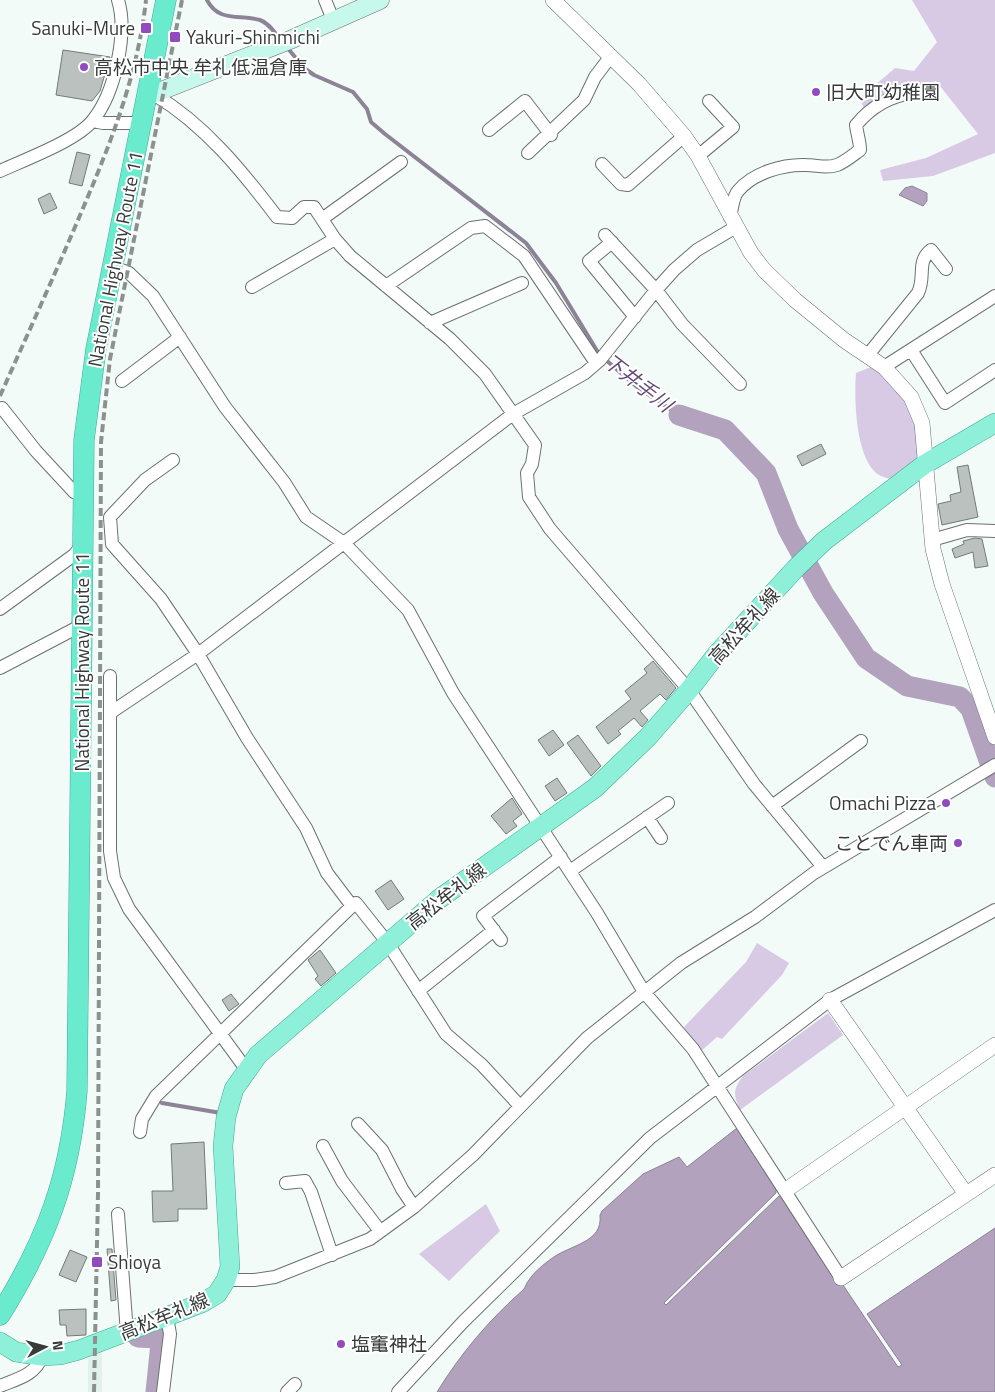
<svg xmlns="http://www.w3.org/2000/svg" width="995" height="1392" viewBox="0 0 995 1392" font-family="'Titillium Web','Noto Sans JP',sans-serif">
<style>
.built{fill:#e1f2ec}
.green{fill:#d8c9e4}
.water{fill:#b2a2be;stroke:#8d8396}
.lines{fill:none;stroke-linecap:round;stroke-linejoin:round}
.stream{stroke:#8d8396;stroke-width:4}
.river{stroke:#b2a2be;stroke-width:21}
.building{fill:#bac1be;stroke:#737a78}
.minor-casing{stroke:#6b716f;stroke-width:14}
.tertiary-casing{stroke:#6b716f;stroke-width:16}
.secondary-casing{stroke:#6b716f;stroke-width:19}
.primary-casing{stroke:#40aa91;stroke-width:20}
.trunk-casing{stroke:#40aa91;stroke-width:21}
.minor{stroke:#fff;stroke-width:12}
.tertiary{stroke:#fff;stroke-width:15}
.secondary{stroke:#c7f8ec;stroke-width:18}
.primary{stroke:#8ff0da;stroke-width:19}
.trunk{stroke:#6aebce;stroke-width:20}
.rail{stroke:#8b918f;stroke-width:4;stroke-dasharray:8 4;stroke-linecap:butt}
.poi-dot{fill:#924bbe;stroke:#fff;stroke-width:2}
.labels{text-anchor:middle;stroke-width:4;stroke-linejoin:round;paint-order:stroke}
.poi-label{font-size:19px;fill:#373a39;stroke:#fff;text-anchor:start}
.street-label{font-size:19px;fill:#373a39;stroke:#fff}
.water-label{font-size:20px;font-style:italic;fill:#624a74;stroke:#fff}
</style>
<rect width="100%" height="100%" fill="#f3fbf8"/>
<path class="built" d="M102,1331v61h-14v-57z"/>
<path class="green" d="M912,0h83v153l-62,23 -50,5 -3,-11 46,-12 52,-24 -42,-53 -72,28 -4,-11 35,-30 19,3 23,-29z
M876,365l16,13 28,47 -1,31 -23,24c-5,-1 -11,-2 -15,-4 -26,-13 -27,-78 -25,-103z
M757,943l32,20 -7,12 -60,64 -5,-2 -18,16 -4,-10 -11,-16 62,-65z
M828,1013l15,22 -103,75c-7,-15 -7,-21 3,-34z
M486,1204l14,27 -51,50 -30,-27z"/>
<path class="water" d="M912,186l15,7v8l-4,5 -24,-11 6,-7z
M737,1128l39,58v7l-112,110 2,2 113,-109 5,1 114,170 4,-2 -35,-51 128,-86v164h-558c24,-39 52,-72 86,-102 3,-3 3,-7 6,-10 5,-8 15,-16 22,-21 20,-15 52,-16 49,-44l2,-4 41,-37 36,-17 8,10z"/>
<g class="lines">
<path class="stream" d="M207,0c12,23 33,14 53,20 9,3 14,12 20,19
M286,46l18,22 10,7 39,17 14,17 4,13 14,12 141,109 30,40 43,71 37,32 43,29
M162,1103l59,10"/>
<path class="river" d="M679,415l46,15 41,43 22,56 35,64 43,65 41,28 53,11 11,12 24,68
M138,1337l19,1 4,5 -5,49"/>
</g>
<path class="building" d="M63,50l47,7 -10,34 -8,10 -36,-6z
M77,152l13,3 -8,31 -13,-3z
M50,193l7,15 -13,6 -6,-15z
M821,444l5,10 -24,12 -5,-10z
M968,465l10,52 -36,8 -4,-21 13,-3 -1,-6 11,-3 -4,-25z
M975,538l7,1 6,27 -13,2 -2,-16 -18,6 -3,-9 12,-5 -1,-3z
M653,661l23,27 -10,12 -6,-6 -20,17 8,9 -6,7 -8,-9 -16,13 3,3 -13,10 -12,-17 35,-28 -6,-8 22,-18 -3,-4z
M553,730l11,15 -15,11 -11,-16z
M578,735l23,31 -10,10 -24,-33z
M557,778l10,15 -12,8 -10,-15z
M512,798l10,16 -9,7 4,5 -11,8 -15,-18z
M391,880l13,19 -16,11 -13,-19z
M320,950l16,23 -15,13 -6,-7 3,-3 -10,-16z
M231,994l8,10 -10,7 -7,-11z
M204,1142l3,67h-29v12l-25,1 -1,-31h21l-2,-47z
M107,1249h5l4,51 -5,1z
M70,1250l17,7 -11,25 -17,-7z
M86,1309v26l-19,1 -1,-11h-6l-1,-15z"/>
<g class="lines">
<defs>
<path id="minor" d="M325,0l9,22
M155,95c50,30 87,76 122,122l15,1 12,-11h10l21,32 15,17 100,83 35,35 50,71 -3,19 -5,9 2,24 21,32 139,161 65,94 69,83
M93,121l10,2h39
M489,130l36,-29 26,34
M528,153l56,-53 11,-23 16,-21
M698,156l35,-29 -24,-26
M602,164l19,20 7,1 56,-49
M0,171c24,-11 78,-31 93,-51 22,-27 35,-87 25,-120
M730,217c2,-7 3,-21 8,-26 15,-18 45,-27 68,-26 11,0 20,4 31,0 8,-3 16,-10 23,-15 0,-9 -3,-16 -4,-25 15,-18 33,-29 56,-32
M322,219l79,-57
M605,235l51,55 26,34 58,60
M612,242l-23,19 46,56
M114,267l15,6 24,23 72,111 59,75 22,35 38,26 64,67 45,83 144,220 47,79 49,57 148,229
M386,286l85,-58 14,-2 39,30 72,107
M252,287l83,-48
M430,323l92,-40
M911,350l34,53 50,-33
M867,356l51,-63c8,-17 -2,-31 13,-43l15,19
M884,367l111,-71
M122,381l58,-44
M2,408l34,43 38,41 9,3
M173,460l-28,20 -35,37 2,27 49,55 37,55 49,84 59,90 21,45 25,33 4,-3 31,39 59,92 36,31 37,40
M932,540l35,-10 28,1
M0,609l74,-54 8,-10
M0,668l82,-43
M110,676v175l4,27 15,31 117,160
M110,713l88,-59 315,-240 72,-41 15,-13 56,-70 18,-20 23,-20 39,-23
M772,806l89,-65
M647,817l14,21
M570,871l98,-68
M501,940l-18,-24 78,-59
M418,991l76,-61
M358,1124l24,26 20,39 12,18
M140,1132l2,-13 14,-23 196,-190
M323,1146l19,35 38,50
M286,1183l19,-2 6,11 21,63
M118,1214l9,119
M226,1280h28l21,-3 95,-38 44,-32 59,-52 114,-117 94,-75 74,-46 59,-44 181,-108
M0,1386c17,-7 36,-11 42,-30
M163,1392l7,-58 -3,-17
M287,1392l8,-8
M398,1392l65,-70 187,-184 180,-138 165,-90"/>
<path id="tertiary" d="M553,0l86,84 45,52 14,20 53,97 13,17 31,30 49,40 40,27 27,30 11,26 11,126 9,35 53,153
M830,1000l136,194
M786,1190l209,-145
M841,1278l154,-103"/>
<path id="secondary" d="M148,96l142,-56 90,-40"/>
<path id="primary" d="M0,1342l16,10 26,4 18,-1 19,-5 123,-47 15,-9 9,-14 4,-13 -7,-121 3,-29 8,-28 24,-34 181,-156 156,-111 53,-51 41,-47 27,-35 80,-87 28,-27 101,-77 70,-41"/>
<path id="trunk" d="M0,1315c46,-74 70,-137 77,-224l7,-651 12,-91 70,-349"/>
</defs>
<use href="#minor" class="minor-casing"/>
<use href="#tertiary" class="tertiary-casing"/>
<use href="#secondary" class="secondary-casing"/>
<use href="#primary" class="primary-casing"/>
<use href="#trunk" class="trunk-casing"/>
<use href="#minor" class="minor"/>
<use href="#tertiary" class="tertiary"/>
<use href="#secondary" class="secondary"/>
<use href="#primary" class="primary"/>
<use href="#trunk" class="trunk"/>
<path class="rail" d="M0,396c25,-56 51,-113 75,-169 32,-75 62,-146 71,-227
M94,1392l4,-198 3,-752 9,-83 72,-359"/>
</g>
<g class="poi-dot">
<rect x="140" y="22" width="12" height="12" rx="2.5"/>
<rect x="169" y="31" width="12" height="12" rx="2.5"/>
<circle cx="84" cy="67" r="5"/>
<circle cx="816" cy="92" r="5"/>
<circle cx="946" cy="803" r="5"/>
<circle cx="958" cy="843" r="5"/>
<rect x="91" y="1256" width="12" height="12" rx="2.5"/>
<circle cx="341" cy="1344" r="5"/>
</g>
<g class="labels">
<g class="poi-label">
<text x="135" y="35" text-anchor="end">Sanuki-Mure</text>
<text x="186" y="44">Yakuri-Shinmichi</text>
<text x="94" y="74">高松市中央 牟礼低温倉庫</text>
<text x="826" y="99">旧大町幼稚園</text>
<text x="936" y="810" text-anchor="end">Omachi Pizza</text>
<text x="948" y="850" text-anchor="end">ことでん車両</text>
<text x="108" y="1269">Shioya</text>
<text x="351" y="1351">塩竃神社</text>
</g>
<g class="street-label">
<text transform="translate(115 259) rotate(-79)" y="7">National Highway Route 11</text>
<text transform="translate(744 626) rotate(-48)" y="7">高松牟礼線</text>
<text transform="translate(82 662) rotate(-90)" y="7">National Highway Route 11</text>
<text transform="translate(446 896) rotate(-38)" y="7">高松牟礼線</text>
<text transform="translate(164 1316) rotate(-22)" y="7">高松牟礼線</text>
</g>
<g class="water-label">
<text transform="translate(638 383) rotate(38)" y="7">下井手川</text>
</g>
</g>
<g transform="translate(45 1347) rotate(84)" stroke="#ffffff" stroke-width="4" paint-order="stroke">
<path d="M0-4L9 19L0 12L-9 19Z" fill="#373a39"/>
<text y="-8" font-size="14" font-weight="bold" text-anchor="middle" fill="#373a39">N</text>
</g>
</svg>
